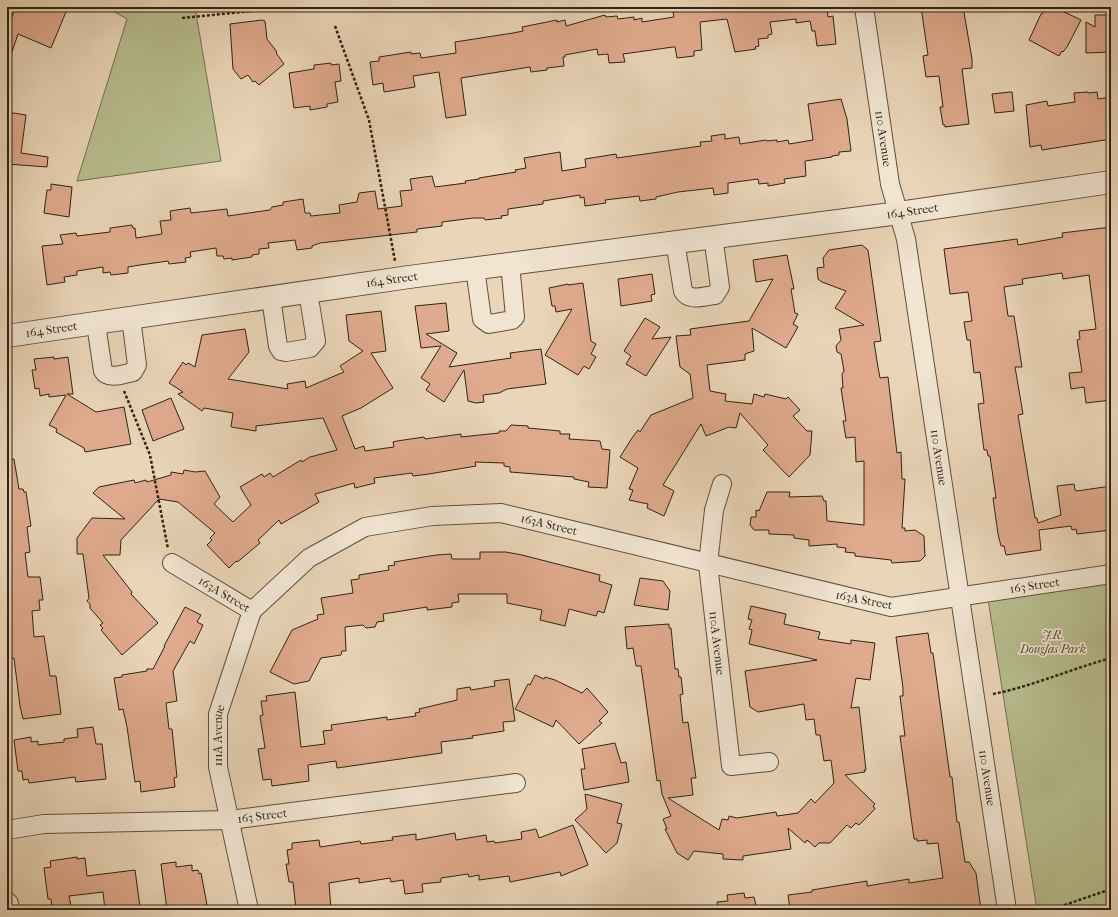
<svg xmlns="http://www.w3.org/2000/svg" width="1118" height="917" viewBox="0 0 1118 917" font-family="'IM FELL French Canon',serif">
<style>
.green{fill:#b7bd8f;stroke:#737052}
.building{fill:#e0aa8e;stroke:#2f2414}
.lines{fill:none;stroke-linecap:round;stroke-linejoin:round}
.minor-casing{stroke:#5e503d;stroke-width:20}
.tertiary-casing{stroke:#5e503d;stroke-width:24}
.path{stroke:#2f2414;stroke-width:2.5;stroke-dasharray:3 2;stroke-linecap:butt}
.minor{stroke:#f1e4d1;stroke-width:18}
.tertiary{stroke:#f1e4d1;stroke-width:22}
.labels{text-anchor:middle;stroke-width:3.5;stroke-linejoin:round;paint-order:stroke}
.street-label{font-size:12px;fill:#2f2414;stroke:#f1e4d1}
.park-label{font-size:12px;font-style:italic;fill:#514a33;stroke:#f1e4d1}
</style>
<rect width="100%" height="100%" fill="#ead5b8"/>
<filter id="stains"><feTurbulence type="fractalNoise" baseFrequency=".005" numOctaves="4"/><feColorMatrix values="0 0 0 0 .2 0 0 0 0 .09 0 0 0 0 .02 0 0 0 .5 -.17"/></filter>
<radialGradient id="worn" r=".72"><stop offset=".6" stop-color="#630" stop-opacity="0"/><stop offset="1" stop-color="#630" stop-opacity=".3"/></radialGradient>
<path class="green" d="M106,7h89l26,154 -144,20 50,-162z
M1111,575v335h-74l-50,-317z"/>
<path class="building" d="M16,7h52l-17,41 -33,-14 -9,27h-2v-32z
M680,7h147l1,10 5,-1 3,28 -19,2 -2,-15h-3l-2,-10 -14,2v-4l-26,3 2,12 -4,1v3l-10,1 1,7 -4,1 1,2 -21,3 -8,-33 -27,3 2,28 -8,1v5l-17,2 -2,-11h-2l-50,7 2,8 -16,1 -1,-9 -10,1 -1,-6 -32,6v2h-2l1,9 -17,2v2l-16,2 -1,-5 -69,11 5,37 -20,3 -7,-46 -26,4 2,11 -31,5 -1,-9 -10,2 -3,-23 9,-1v-4l32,-5v2l9,-1 1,5 35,-5 -1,-11 58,-9 10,-2 -1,-4 35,-7v2l8,-2 1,6 39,-11 1,2 11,-1 1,3 16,-2v3l8,-2v4l32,-5 -1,-5 7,-1z
M921,7h42l9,52v9l-10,1 7,55 -24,3v-2h-2l-3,-18h3l-4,-31 -13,1 -3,-21 5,-1z
M1046,7h8l27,13 -14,27 -4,5 -1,-1 -3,5 -30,-16 12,-26h1z
M1095,15h16v37l-25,1v-31l9,5z
M262,20l3,1 2,18 10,13 -1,1 8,11 -25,21 -4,-4 -2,1 -5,-7 -7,4 -8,-10 -3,-45z
M331,63v2l8,-1 2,17 -6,1 3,20 -11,2v3l-17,3v-4l-16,2 -5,-35 25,-4v-4z
M1010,92h2l2,19 -19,2 -3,-19z
M1088,92v1l9,-1 1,7 13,-2v42l-69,11 -1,-5 -11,2 -4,-42 21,-4 1,5 27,-4 -1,-9z
M841,99l6,20 4,32 -12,1v3l-7,1v1l-27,4 1,15 -22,3 1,4 -17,3v-3l-9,1 -1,-5 -30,4v10l-14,2 -1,-7 -35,4 -22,5v2l-16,2 -1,-5 -34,4 1,3 -21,3 -1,-9 -4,1v-3l-37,6v3l-35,5v6l-7,1 1,2 -17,2 -1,-2h-11l-31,4v4l-25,3v3l-97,11 -8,3v2l-15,2 -2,-10 -27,3 1,5 -10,1v5l-7,1v2l-20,3v-2l-8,1 -1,-3h-6l-1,-8 -26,4 1,5 -6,1 1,4 -17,2 -1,-3 -28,4 -12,2v6l-17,2 -1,-3 -7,1v-6l-26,4v4l-13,2 1,5 -18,3 -5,-39 21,-2 -3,-9 16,-2 1,3 33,-4v-4l22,-3 1,3h2l1,10 26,-4 -2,-13 11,-1 -1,-9 20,-3 1,5 36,-4 1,7 42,-6 2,-3 11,-2v-3l20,-3 2,14h5l1,3 29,-3 -1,-8 18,-3 2,-9 16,-2 3,18 24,-3 -2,-15 12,-1 -2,-11 22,-3 3,11 31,-4 -1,-2 14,-2v-1l37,-6 -1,-2 11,-2 -2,-10 36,-6 2,19 24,-4 -1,-8 31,-5 1,4 84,-12 -1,-4 12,-1 -1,-5 14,-2v5l14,-2 1,7 26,-4 1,1 10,-1v2l11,-2 1,4 24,-4 -5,-36z
M7,112l19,3 -5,38 27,4 -1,10 -40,-3z
M51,184l21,3 -3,30 -25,-4 3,-23h4z
M1111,227v173l-25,3 -2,-16 -13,2 -2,-16 13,-1 -5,-32 3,-1 -1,-8 17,-2 -7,-54 -26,4 -1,-6 -40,6 1,5 -19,3 4,29h6l8,51h-7l8,47 -5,1 17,103h2l1,5 23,-8 -4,-29 17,-2 1,6 2,1 34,-5v44l-34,4 -1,-5 -4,1 -1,-4 -32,4 2,20 -35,5 -2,-9h-3l-3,-12 -5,-36h3l-6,-42h-2l-1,-6h-3l-6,-46 6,-1 -4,-31 -6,1 -4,-33h-3l-3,-18 8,-1 -4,-29 -18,2 -6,-45 73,-10 1,6 45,-8 -1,-4z
M862,245l6,5 9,64 4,27 -7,1 4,25 2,11 8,-1 9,76 4,-1 1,27h3l-3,49h3v3l10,-1 9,6 1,20 -5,5 -28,2 -1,-3 -36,-4v-3l-10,-1 1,-4 -9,-1v-3l-28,2v-6l-15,-2v-3l-25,-1v-4h-15l-4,-5 1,-8h5v-7l3,1 8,-19h23l-1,5 33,-1 2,5h2l1,20 37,4v-64l-8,1 -1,-25 -9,1 -3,-17h3l-5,-33h2l-1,-14 2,-3 -3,-17 -4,-2 -1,-6 5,-6 -2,-11 25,-4 -29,-17 11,-17 -24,-9 -4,-3 -1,-11 7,-1 -1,-9 6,-8z
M787,255l7,34h-3l4,24 3,1 -5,10 5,3 -12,21 -34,-20 2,23 -9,3v6l-38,5 3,26 16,3 -1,7 27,3 2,-10 10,3 1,-3 21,5 2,-2 12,13 -7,6 14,15h5l-2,24 -21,22 -26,-27 5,-5 -28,-32 -4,15 -7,-1 -23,9 -5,-12 -38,61 11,6 -10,25 -17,-8 1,-4 -19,-4 4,-10 -4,-1 9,-21 -18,-11 12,-19 6,-8 2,2 11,-17 42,-17 -3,-24 -10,-7 -4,-31 15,-1 -1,-6 59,-8 24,-42 -17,3 -3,-22z
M652,274l3,20 -4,1 1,6 -31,5 -3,-27z
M583,283l8,58 5,3 -5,10 5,3 -7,12 -5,-3 -6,9 -33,-20 27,-46 -16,3 -1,-6h-3l-3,-18 19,-4v1z
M446,303l3,28 -23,3 31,19 -8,14 62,-9 -1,-5 31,-4 5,35 -39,5 -8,4 -16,2 1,7 -8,1 -8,-2 -4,-31 -20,32 -18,-12 4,-6 -9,-6 20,-32 -20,2 -6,-42z
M381,311l5,40 -15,2 22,35 -32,20 -19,8 13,33 9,-3 1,5 29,-4 -1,-5 4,-1 27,-4 1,2 36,-5v3l38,-4v-2h7l5,-6 17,1v2l32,3v3h10l-1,5 31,2 2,8 8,1 -3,38 -19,-1 1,-5 -15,-3v-2l-64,-5v-5l-6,-1v-3l-29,-1 1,4 -47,8 -16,2 -1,-3 -38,5 1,5 -20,5 -1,-5 -39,11 4,8 -38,22 -2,-4 -21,20 2,3 -19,16 -4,3 -1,-1 -7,7 -22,-23 5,-5 -2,-2 5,-5 -37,-31 -19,-3 -38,41 -1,15h-17l29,37 -1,2 27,29 -36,32 -21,-25 2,-2 -3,-3 3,-2 -13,-15v-4l-3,-3 2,-3 -6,-44h-6v-16l15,-20 33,1 -32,-26 6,-6 35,-7 1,3 11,-3 1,2 24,-7v-3l12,2 1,-4 11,2 10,-1 15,26 -6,7 19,18 18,-17 -11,-18 22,-13 2,3 6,-4 3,4 28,-17 1,2 8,-5 27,-7 -14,-32 -67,8v5l-25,-4 2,-14 -29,-5 -2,3 -24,-17 5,-2 -14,-9 14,-21 3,3 2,-2 7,4 7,-32 43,-6 4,23 -21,27 60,10 -1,-5 18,-3 1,7 38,-16 -4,-6 23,-15 -14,-10 -3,-26z
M645,318l15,9 -8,12 19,-2 -25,39 -20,-12 5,-8 -7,-5z
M54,357v2l14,-2 5,37h-6l29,18 28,-5 7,37 -46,8 -1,-4 -28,-16 1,-3 -8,-4 17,-30 -17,2v-3l-9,2 -1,-8 -4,1 -3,-19h4l-2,-11z
M171,398l13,31 -31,12 -11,-31z
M7,459h7l5,30h4l1,3h2l5,34 -4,1 3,25 -5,1 3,24h12l3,23h-4l1,10 -8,1 2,26 10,-1 6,40h6l5,38 -38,5 -3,-13 -6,-48 -3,1 -4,-24z
M480,552h26l16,3 78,20 -1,6 13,4 -8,28 -6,-2 -2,5 -27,-7 -4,17 -25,-6 2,-10 -35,-7v-9h-49l1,8 -7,1v4l-25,3v-3l-44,7 1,7 -7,1 -2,5 -9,1 -3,-3 -18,2 1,24h-4l-1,4 -20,3 -12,23 -15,3 -24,-12 22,-42 26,-11 -1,-4 7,-1 -3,-16 32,-5 -2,-13 8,-1v-4l30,-5 -1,-4 7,-1 -1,-3 42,-7 15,-1 1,5h28z
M640,578l23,3 7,10 -2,19 -34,-5z
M751,606l35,8 -2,10 36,8 -2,7 33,5v-4l24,3 -5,37 -14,-2 -5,30 8,-1 7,63h-2l1,2 -20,3 30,29 -2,2 2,3 -16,16 -3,-2 -5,5 -4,-3 -17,18h-11l-4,4 -8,-7 -2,3 -17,-15 3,21 -48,7v4l-20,-1v-5l-29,-3 -6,9 -11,-7 -12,-24h2l-4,-10 8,-3 -9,-22 -2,-14 -3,1 -16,-115h-5l-3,-18 -6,1 -2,-22 44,-3v4h2l4,41h3l1,8h2l2,17 -3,1 3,28 5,-1 8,56h-5l2,17 -25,3 51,32 3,-11 6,1 1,-4 8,2 39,-6 1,4 21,-3 13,-14 4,4 19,-20 -3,-23 -7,1 -4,-26h-4l-2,-16 -8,1 -2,-16 -46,8 -8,-5 -5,-36 72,-11 -68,-16 3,-14 -3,-1 3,-9 -4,-1z
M185,607l16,8 -4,7 6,3 -9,19 -4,-3 -17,30 4,30 -11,2 3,26h3l5,48 -3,1 1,9 -34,5 -1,-11 -5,1 -8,-55 -4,-18 -4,1 -5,-32 8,-1v-2l25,-4v-2h6l12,-23h-1z
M928,633l3,20h2l17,124h2l5,45h2l6,40h4l7,11 5,37h-191l-2,-15 24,-3v-2l55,-9v5l42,-7v4l34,-5 -5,-35 -11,1v-4l-10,1v-2h-3l-14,-103h5l-5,-40h3v-8l-7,-51z
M535,675l9,4 1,-2 10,3 27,13 5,-5 21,24 -9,9 3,2 -23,21 -23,-24 -3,7 -38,-18 13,-25 2,1z
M509,679l6,42 -12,1 1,9 -32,5 1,2 -32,4 1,11 -105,15 -1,-7 -28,4 1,16 -37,5 -1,-7 -8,1 -5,-31 7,-1 -5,-32 3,-1 -2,-14h6l-1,-5 29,-4 6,55 24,-3 -2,-13 9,-1 -1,-5 56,-8v3l29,-4 -1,-3 5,-1 -1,-3 38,-9v-11l13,-2 1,3 24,-4 -1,-5z
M93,727l3,17h6l4,35 -30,3 -1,-5 -46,6 -1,-4 -5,1 -1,-9h-4l-4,-31 17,-3v5l7,-1v4l26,-3v-3l14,-2 -1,-8z
M615,743l6,20 5,-1 3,20 -45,8 -3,-21h4l-3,-20z
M585,794l37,10 -5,19 5,1 -5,19 -11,10 -31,-33 12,-11z
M573,825l15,40 -27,11 -1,-4 -50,10 -1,-6 -30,4v-5l-10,2 -1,-3 -27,4v4l-19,2 1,8 -18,2 -2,-14 -12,2 -1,-4 -31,5v-5l-30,5 2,27h-35l-3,-28h-4l-3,-18h3l-2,-14 5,-1v-6l27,-3 1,7 40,-6 1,3 32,-4 -1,-3 24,-3v6l39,-7 1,7 30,-5 1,7 7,-1 1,2 27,-4 -1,-7 15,-3 3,9z
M77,857v2l8,-1 2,18 48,-6 5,37 -8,1v2h-27l-2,-18 -34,4 2,10 -19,2 -1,-9h-3l-4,-31 7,-1 -1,-6z
M176,862v5l16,-2v6l6,-1 1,4 2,-1 7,37h-41l-6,-46z
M744,893l1,5 9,-1 3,13h-39l-1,-8 11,-1 -1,-6z"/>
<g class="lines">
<defs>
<g id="minor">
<path id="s1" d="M864,7l26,177 16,55 101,671"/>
<path d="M675,241l8,50c6,11 21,5 32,4l5,-8 -7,-51"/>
<path d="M475,268l7,51 7,5 23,-4 3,-3 -5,-54"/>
<path d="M271,298l7,48 3,5 5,1 24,-4 6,-7 -8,-49"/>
<path d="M96,324l7,47c5,9 21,3 30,1l4,-7 -6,-47"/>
<path id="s2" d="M722,484l-8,26 -6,54 23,202 38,-4"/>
<path id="s3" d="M172,563l80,48"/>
<path id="s4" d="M7,830l37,-6 186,-4 286,-37"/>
<path id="s5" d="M249,910l-31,-143v-53l34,-103 57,-53 56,-31 67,-11 69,-3 390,94 220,-33"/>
</g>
<g id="tertiary">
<path id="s6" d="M7,336l402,-59 490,-64 212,-31"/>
<path d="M7,904l1,6"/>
</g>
</defs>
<use href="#minor" class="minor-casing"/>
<use href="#tertiary" class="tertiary-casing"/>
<path class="path" d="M182,18l109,-11
M335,26l34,94 26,141
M124,391l26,64 18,94
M993,694c40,-8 78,-25 118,-36
M1050,910l61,-21"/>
<use href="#minor" class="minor"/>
<use href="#tertiary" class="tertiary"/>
</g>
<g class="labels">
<g class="street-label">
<text dy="4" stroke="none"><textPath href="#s1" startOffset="133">110 Avenue</textPath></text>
<text dy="4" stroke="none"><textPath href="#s6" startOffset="914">164 Street</textPath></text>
<text dy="4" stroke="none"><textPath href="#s6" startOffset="389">164 Street</textPath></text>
<text dy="4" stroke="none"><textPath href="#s6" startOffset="45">164 Street</textPath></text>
<text dy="4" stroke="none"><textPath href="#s1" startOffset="457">110 Avenue</textPath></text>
<text dy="4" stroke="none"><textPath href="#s5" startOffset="636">163A Street</textPath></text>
<text dy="4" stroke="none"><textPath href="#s5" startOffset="1133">163 Street</textPath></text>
<text dy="4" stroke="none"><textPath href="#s3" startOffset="61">163A Street</textPath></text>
<text transform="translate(864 600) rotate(11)" y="4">163A Street</text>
<text dy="4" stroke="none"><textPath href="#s2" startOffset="161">110A Avenue</textPath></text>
<text dy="4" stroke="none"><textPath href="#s5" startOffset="178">111A Avenue</textPath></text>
<text dy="4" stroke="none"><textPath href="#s1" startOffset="781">110 Avenue</textPath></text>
<text dy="4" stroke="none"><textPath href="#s4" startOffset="256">163 Street</textPath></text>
</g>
<g class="park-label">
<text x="1053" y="639">J.R.<tspan x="1053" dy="14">Douglas Park</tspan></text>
</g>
</g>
<rect width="1118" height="917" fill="none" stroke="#ead5b8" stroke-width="24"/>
<rect x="8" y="8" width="1102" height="901" fill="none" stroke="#2f2414" stroke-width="2"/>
<rect x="12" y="12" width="1094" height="893" fill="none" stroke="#2f2414"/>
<rect width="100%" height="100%" filter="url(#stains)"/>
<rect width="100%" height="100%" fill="url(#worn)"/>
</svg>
